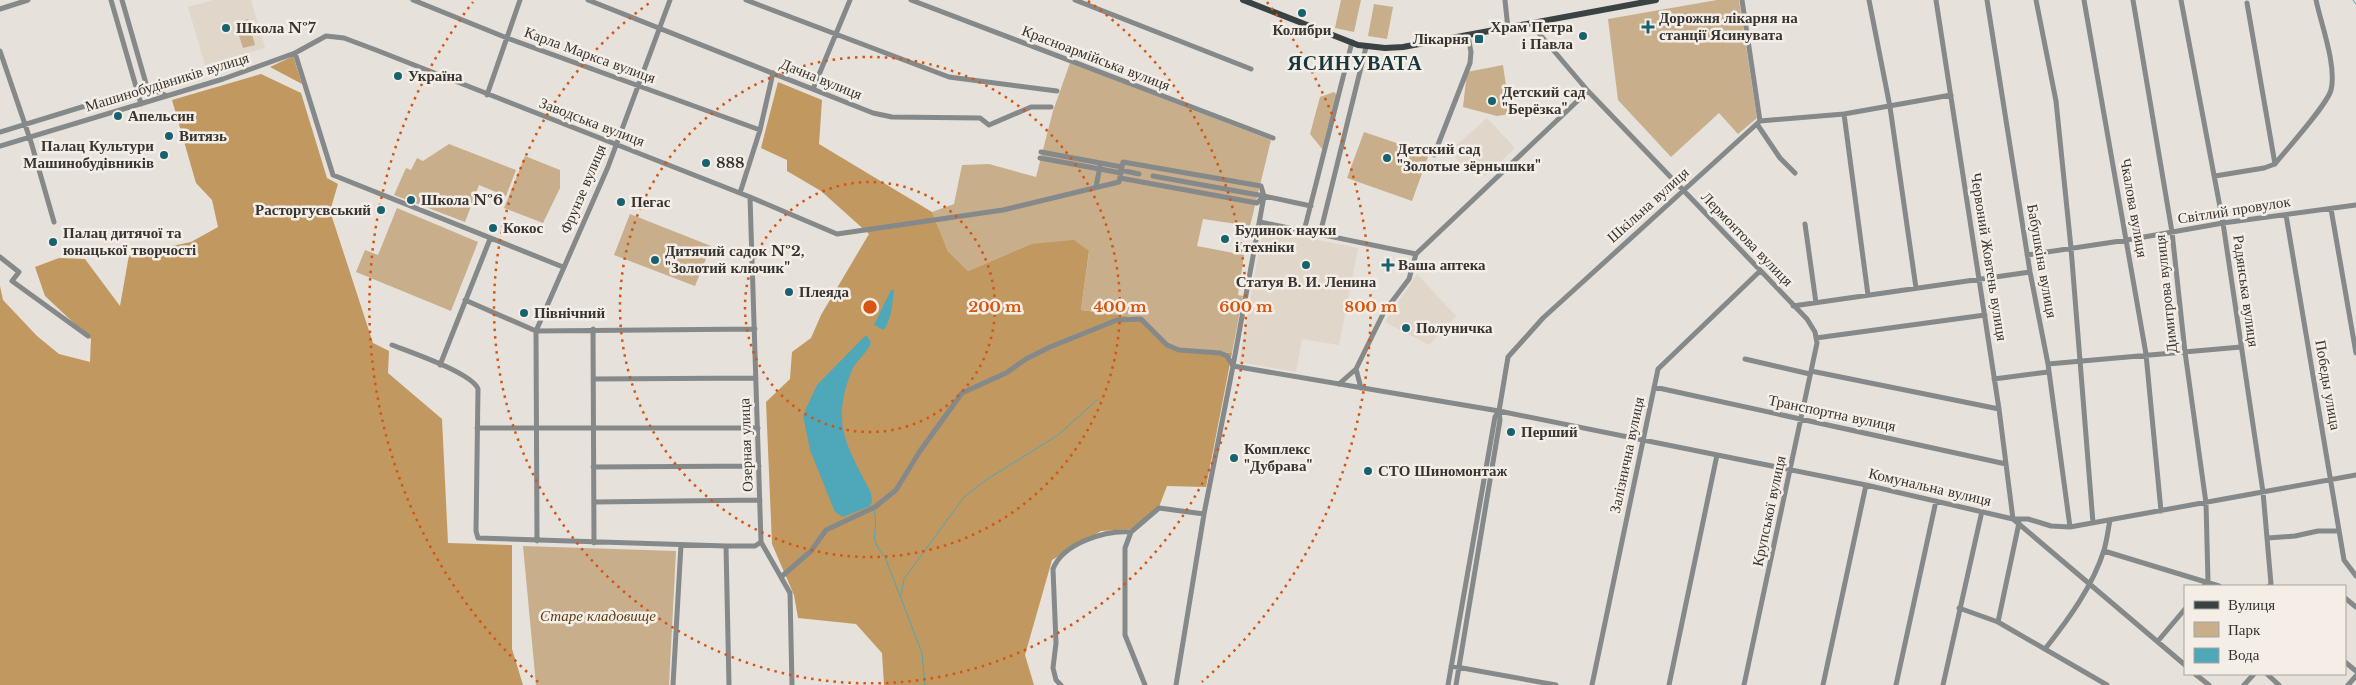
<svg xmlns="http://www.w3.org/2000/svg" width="2356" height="685" viewBox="0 0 2356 685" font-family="'Libre Baskerville',serif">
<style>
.built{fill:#e0d6c9}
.green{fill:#c8ae8b}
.forest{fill:#c19860}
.water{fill:#4fa7ba}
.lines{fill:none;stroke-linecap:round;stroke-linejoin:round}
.stream{stroke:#4fa7ba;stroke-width:1}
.minor{stroke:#85898a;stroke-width:5}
.major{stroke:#3b4243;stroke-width:6}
.ring{fill:none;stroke:#d65510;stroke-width:2.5;stroke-dasharray:2.5 5}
.poi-dot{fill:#186270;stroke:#f4eee7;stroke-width:2}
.labels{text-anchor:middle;stroke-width:5;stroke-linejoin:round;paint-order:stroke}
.poi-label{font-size:15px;font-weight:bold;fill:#373533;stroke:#f4eee7;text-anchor:start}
.street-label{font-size:15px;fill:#373533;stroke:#f4eee7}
.park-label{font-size:15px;font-style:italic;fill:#5b3e12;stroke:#f4eee7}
.district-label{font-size:20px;font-weight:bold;letter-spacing:1px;fill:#16373e;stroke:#f4eee7}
.centre{fill:#d65510;stroke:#f4eee7;stroke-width:2.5}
.ring-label{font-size:15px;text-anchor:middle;font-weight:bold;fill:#d65510;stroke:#f4eee7;stroke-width:5;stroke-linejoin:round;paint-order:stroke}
</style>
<rect width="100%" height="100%" fill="#e6e1da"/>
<path class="built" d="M214,0h37l14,48 -60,17 -17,-58z
M1487,118l28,30 -30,28 -15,-16 -7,6 -13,-15z
M1263,229l95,19 -19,97 -37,-6 -6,33 -57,-10z
M1417,274l39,42 -27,29 -44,-23z"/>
<path class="green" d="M1341,0h20l-7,32 -19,-4z
M1717,0h22l18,118 -19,16 -19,-21 -48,44 -53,-57 -10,-81z
M1374,4l19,3 -6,32 -19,-3z
M248,19l7,26 -12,3 -8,-25z
M1070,63l201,77 -21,86 -47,-7 -6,27 47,9 -6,40 5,1 -11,57 -46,-4 -15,-4 -31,-27 -59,-8 8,-58 -58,-8 -63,27 -20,-20 -16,-39 22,-8 8,-39 27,-1 47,13 17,-66z
M1503,65l7,49 -13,2 -34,-9 4,-35z
M1334,92l3,3 -14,55 -13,-16 10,-37z
M1364,132l65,22 -17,47 -65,-23z
M449,144l67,26 -10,26 -27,-11 -14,37 -71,-27 12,-27 5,2 6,-12 6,3z
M525,156l35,14v18l-17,35 -39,-15z
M397,208l81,34 -27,69 -95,-39 9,-22 13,5z
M630,214l81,32 -16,40 -81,-31z
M523,546l153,5 -7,134h-133z"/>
<path class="forest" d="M293,56l9,28 -32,-17z
M261,74l40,19 26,85 11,6 -8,27 43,132 16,8 -1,22 54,46 6,124 64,2v104l11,36h-523v-399l3,14 34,36 22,18 31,8 1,-23 -46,-43 -10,-29 24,-9 26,1 35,47 9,-51 62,-13 27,-15 -6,-27 -16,-17 -24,-83z
M778,82l44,18 -3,44 113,68 16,39 20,20 63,-27 43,-4 15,11 -8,59 59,8 31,27 15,4 46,4 -26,134 -39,-1 -8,21 -28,22 -30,2 -49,29 -27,95 9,30h-150l-2,-32 -26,-29 -58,-6 -4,-23 -22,-51 -6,-142 24,-23 2,-27 19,-14 10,-23 48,-81 -48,-43 -34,-20v-11l-26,-12z"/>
<path class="water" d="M891,290h3c-2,15 -2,27 -10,40l-10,-5z
M866,335l5,7c-3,11 -14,17 -19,28 -22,55 -5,75 19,123l1,9 -2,4 -27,11 -8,-5 -25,-62 -7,-35 14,-30z"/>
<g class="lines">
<path class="stream" d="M2353,0l3,4
M874,510c6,23 -8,26 11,47l37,96 3,32
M901,596l3,-17 8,-11 52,-71 22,-17 72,-45 39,-35"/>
<path class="minor" d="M111,0l30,104
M122,0l25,87 20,9
M413,0l94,38 253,92
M588,0l285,113 19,4 88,1 9,7 42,-18h20
M670,0l-62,167 -72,164 219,-2
M746,0l203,77 108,14
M911,0l362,138
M1075,0l176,69
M1505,0l3,29
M1869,0l21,107 26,181
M1936,0l63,409 14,110
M1987,0l43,272 18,92 22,163
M2036,0l20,101 15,147 22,275
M2084,0l62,354 15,157
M2133,0l39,232 13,120 21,151 2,78 -4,5
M2181,0l42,223 40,269 8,92 -2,2
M0,9l28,-9
M1531,24l57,67 219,228 8,13 2,11 -73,342
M0,51l31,91 23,80
M295,53l38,122 230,92
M813,89l37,-89
M487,95l33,-95
M1844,114l24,181
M1760,121l84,-7 107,-19
M1757,124l23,34 15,15
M0,132l147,-45
M0,146l223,-67 72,-26 31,-17 18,2 32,12 374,147 87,37 166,-24 116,-28 4,-20 138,24 3,10 -7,7 -137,-25
M1041,152l81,15
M1434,155l36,-92 1,-11 -3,-16
M1040,158l81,15
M2275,164c12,-15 52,-59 56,-74 6,-24 -10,-66 -15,-90
M1121,170l18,4
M1153,176l111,20
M2215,176l49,-8 11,-4 -28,-161
M1096,187l4,-21
M740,193l20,-63 13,-57
M750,197l11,345 29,51 2,92
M2331,209l25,144
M2286,215l58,345 12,16
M1260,222l156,32
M1805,224l11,79
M1304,231l48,-189
M1320,234l46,-187
M2027,255l100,-15 96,-17 133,-18
M0,257l19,15 -7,9 76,55
M465,300l71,31 1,210
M1793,306l237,-34
M593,329l1,214
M1816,338l169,-23
M392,345c18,7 80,28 86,44l-2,142 2,7 248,8h29l6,-4
M1745,359l65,15
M2048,364l193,-17
M440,365l50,-126
M1233,366l31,-170 47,10
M1811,371l188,38
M593,379l163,-1
M1994,379l54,-7
M1339,384l17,-15
M1654,387l352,77
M1361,388l-5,-19 28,-57 25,-33 7,-25 172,-163
M477,428h281
M593,467l166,-1
M594,502l166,-2
M2013,519l172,146
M2268,538l27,-2 23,-5h21
M726,546l3,139
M2104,551l115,35
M781,577l30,-26 15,-21 49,-23 21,-17 24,-39 42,-58 44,-20 20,-14 24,-12 67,-27 24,-1 26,26 12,5 41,3 7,3 6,10
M2345,598l11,9
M1959,608l39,14 109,63
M1998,622l21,-99
M2158,641l27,-32
M2045,649c23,-29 48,-63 59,-99 3,-10 4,-20 6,-30
M2345,662l11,9
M1451,666l105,19
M2195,674l14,11
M2267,674l12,11
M673,685l8,-140
M1061,685l-5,-5 -3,-12 3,-25 -3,-74c10,-26 53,-39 78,-37
M1145,685l-20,-50v-87l6,-16 28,-24 45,6
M1176,685l28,-171 29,-148 266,45 367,74 147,34h15l23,7 19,1 286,-52
M1448,685l47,-268 4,-6
M1456,685l44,-265 -1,-9 9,-54 35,-39 217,-197 -18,-121
M1592,685l66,-316 102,-98
M1669,685l48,-230
M1823,685l43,-200
M1896,685l40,-184
M1943,685l39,-174
M2244,685l10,-11
M2348,685l8,-9"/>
<path class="major" d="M1243,0l115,45 27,3 18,-1 253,-47"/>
</g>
<g class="ring">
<circle cx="870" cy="307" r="125"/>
<circle cx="870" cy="307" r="250"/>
<path d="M1088 1A376 376 0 1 1 652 1"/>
<path d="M538 682A501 501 0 0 1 473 2M1267 2A501 501 0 0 1 1202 682"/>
</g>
<g class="poi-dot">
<circle cx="1302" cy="13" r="5"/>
<path d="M1645.5 19.5h5v5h5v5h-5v5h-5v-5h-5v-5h5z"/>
<circle cx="226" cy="28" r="5"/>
<circle cx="1583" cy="36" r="5"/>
<rect x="1474" y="34" width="10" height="10" rx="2.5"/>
<circle cx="398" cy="76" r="5"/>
<circle cx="1492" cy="101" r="5"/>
<circle cx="118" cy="116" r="5"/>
<circle cx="169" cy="136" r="5"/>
<circle cx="164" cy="155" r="5"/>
<circle cx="1387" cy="158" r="5"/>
<circle cx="706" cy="163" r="5"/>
<circle cx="411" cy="200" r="5"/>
<circle cx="621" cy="202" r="5"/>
<circle cx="381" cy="210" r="5"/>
<circle cx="493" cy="228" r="5"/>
<circle cx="1225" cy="239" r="5"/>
<circle cx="53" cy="242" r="5"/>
<circle cx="655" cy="260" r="5"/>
<circle cx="1306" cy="265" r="5"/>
<path d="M1385.5 257.5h5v5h5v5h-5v5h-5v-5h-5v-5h5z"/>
<circle cx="789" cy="292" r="5"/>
<circle cx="524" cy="313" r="5"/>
<circle cx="1406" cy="328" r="5"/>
<circle cx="1511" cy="432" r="5"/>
<circle cx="1234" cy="458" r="5"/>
<circle cx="1368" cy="471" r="5"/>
</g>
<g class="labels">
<g class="poi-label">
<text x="1659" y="23">Дорожня лікарня на<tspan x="1659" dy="17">станції Ясинувата</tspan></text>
<text x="1573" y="32" text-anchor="end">Храм Петра<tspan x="1573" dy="17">і Павла</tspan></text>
<text x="236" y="33">Школа №7</text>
<text x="1302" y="35" text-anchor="middle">Колибри</text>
<text x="1469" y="44" text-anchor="end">Лікарня</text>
<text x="408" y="81">Україна</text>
<text x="1502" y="97">Детский сад<tspan x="1502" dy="17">"Берёзка"</tspan></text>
<text x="128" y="121">Апельсин</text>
<text x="179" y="141">Витязь</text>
<text x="154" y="151" text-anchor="end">Палац Культури<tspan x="154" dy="17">Машинобудівників</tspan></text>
<text x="1397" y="154">Детский сад<tspan x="1397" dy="17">"Золотые зёрнышки"</tspan></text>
<text x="716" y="168">888</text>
<text x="421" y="205">Школа №6</text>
<text x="631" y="207">Пегас</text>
<text x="371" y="215" text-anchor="end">Расторгуєвський</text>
<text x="503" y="233">Кокос</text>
<text x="1235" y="235">Будинок науки<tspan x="1235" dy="17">і техніки</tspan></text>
<text x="63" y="238">Палац дитячої та<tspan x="63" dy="17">юнацької творчості</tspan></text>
<text x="665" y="256">Дитячий садок №2,<tspan x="665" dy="17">"Золотий ключик"</tspan></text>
<text x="1398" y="270">Ваша аптека</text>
<text x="1306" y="287" text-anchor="middle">Статуя В. И. Ленина</text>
<text x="799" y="297">Плеяда</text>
<text x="534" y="318">Північний</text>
<text x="1416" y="333">Полуничка</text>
<text x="1521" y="437">Перший</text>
<text x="1244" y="454">Комплекс<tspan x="1244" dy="17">"Дубрава"</tspan></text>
<text x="1378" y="476">СТО Шиномонтаж</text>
</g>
<g class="street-label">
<text transform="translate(590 55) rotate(20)" y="5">Карла Маркса вулиця</text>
<text transform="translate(1096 58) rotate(21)" y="5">Красноармійська вулиця</text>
<text transform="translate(821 79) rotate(22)" y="5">Дачна вулиця</text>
<text transform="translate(167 82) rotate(-17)" y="5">Машинобудівників вулиця</text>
<text transform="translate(592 122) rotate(21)" y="5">Заводська вулиця</text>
<text transform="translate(583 189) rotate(-67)" y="5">Фрунзе вулиця</text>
<text transform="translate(1648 205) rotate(-42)" y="5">Шкільна вулиця</text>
<text transform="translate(2134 208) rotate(80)" y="5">Чкалова вулиця</text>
<text transform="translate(2234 210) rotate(-9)" y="5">Світлий провулок</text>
<text transform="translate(1747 239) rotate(46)" y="5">Лермонтова вулиця</text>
<text transform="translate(1989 257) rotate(81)" y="5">Червоний Жовтень вулиця</text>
<text transform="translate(2042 261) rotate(80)" y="5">Бабушкіна вулиця</text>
<text transform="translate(2246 291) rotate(82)" y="5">Радянська вулиця</text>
<text transform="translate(2166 294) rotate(-96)" y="5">Димитрова вулиця</text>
<text transform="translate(2328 385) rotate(80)" y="5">Победы улица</text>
<text transform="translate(1832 413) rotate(12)" y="5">Транспортна вулиця</text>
<text transform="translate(746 445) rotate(-92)" y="5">Озерная улица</text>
<text transform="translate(1627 455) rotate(-78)" y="5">Залізнична вулиця</text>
<text transform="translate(1930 487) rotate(13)" y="5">Комунальна вулиця</text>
<text transform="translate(1769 511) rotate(-78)" y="5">Крупської вулиця</text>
</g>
<g class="park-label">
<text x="598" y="621">Старе кладовище</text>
</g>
<g class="district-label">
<text x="1355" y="70">ЯСИНУВАТА</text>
</g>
</g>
<circle cx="870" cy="307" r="8" class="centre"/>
<g class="ring-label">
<text x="995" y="312">200 m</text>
<text x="1120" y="312">400 m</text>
<text x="1246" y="312">600 m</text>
<text x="1371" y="312">800 m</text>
</g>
<rect x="2184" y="585" width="162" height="90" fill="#f4eee7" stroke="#a8a49f"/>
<rect x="2194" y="601" width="25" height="8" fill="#3b4243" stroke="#a8a49f"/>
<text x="2228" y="610" font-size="15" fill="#373533">Вулиця</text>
<rect x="2194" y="622" width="25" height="15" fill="#c8ae8b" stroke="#a8a49f"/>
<text x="2228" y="635" font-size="15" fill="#373533">Парк</text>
<rect x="2194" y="648" width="25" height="15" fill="#4fa7ba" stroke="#a8a49f"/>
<text x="2228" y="660" font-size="15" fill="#373533">Вода</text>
</svg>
